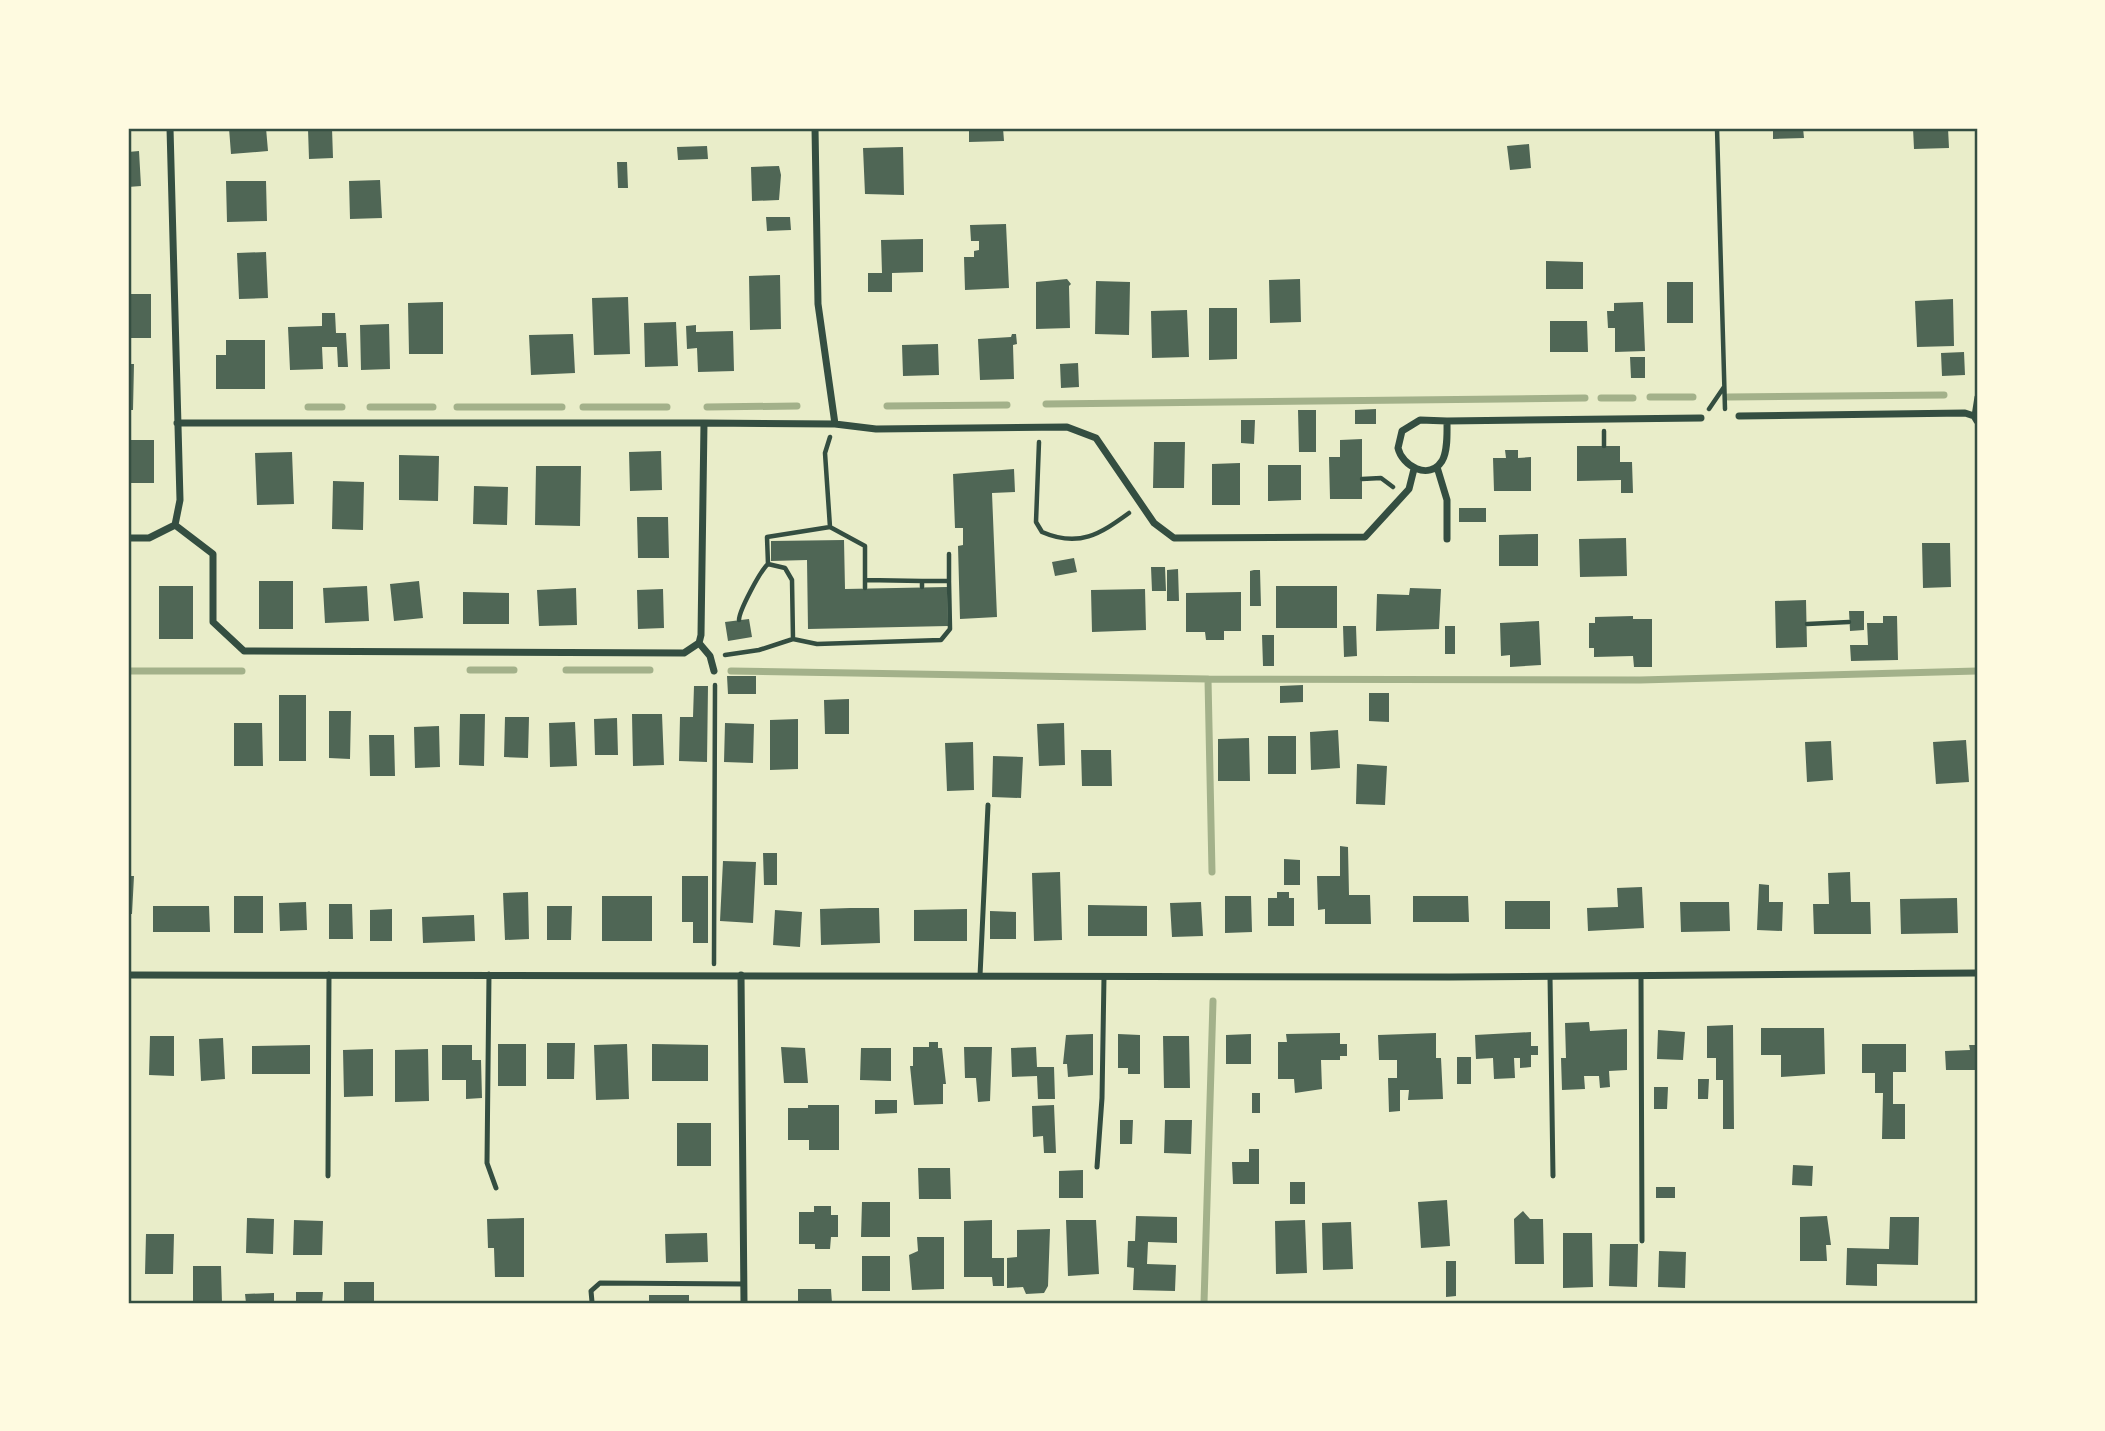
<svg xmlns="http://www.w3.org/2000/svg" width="2105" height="1431" viewBox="0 0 2105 1431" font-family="Commissioner,sans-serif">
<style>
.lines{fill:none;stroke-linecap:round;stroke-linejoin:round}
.stream{stroke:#a3b18a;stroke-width:7}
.building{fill:#4f6655}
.path{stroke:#344e41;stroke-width:4.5}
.service{stroke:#344e41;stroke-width:5}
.minor{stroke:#344e41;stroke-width:7}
.neatline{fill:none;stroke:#344e41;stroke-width:2.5}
</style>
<rect width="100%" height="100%" fill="#e9edc9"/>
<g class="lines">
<path class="stream" d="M1650,397h43
M1728,397l216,-2
M1601,398h32
M1046,404l539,-6
M887,406l120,-1
M308,407h34
M370,407h63
M457,407h105
M583,407h84
M707,407l90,-1
M470,670h44
M566,670h84
M128,671h114
M731,671l477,8 432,1 337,-9
M1208,679l4,193
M1204,1303l9,-302"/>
</g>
<path class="building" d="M229,128h37l2,23 -37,3z
M332,128l1,30 -24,1 -1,-30z
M969,128h34l1,13 -35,1z
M1773,128h30l1,10 -31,1z
M1913,128h35l1,20 -35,1z
M1529,144l2,24 -21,2 -3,-24z
M707,146l1,13 -30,1 -1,-13z
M903,147l1,48 -39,-1 -2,-46z
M139,151l2,35 -13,1v-35z
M617,162h10l1,26h-10z
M779,166l2,9 -2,25 -27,1 -1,-34z
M380,180l2,38 -32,1 -1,-38z
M226,181h40l1,40 -40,1z
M128,211h3v45h-3z
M766,217h24l1,13 -24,1z
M1006,224l3,64 -44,2 -1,-33h10v-6l5,-1v-9h-8l-1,-16z
M923,239v33l-31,1v19h-24v-19h14l-1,-33z
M266,252l2,46 -29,1 -2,-46z
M1546,261l37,1v27h-37z
M780,275l1,54 -31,1 -1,-54z
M1067,279l4,5 -2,2 1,42 -34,1v-47z
M1300,279l1,43 -31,1 -1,-43z
M1096,281l34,1 -1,53 -34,-1z
M1667,282h26v41h-26z
M128,294h23v44h-23z
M628,297l2,57 -36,1 -2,-57z
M1953,299l1,47 -37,1 -2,-46z
M443,302v52h-34l-1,-51z
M1643,302l2,49 -30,1v-24h-7l-1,-17h7v-8z
M1209,308h28v51l-28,1z
M1187,310l2,47 -37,1 -1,-47z
M322,313h13l1,20h10l2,34h-10l-1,-20h-15l1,22 -33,1 -2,-43 34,-1z
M1550,321h37l1,31h-38z
M676,322l2,44 -33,1 -1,-44z
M389,324l1,45 -29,1 -1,-45z
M696,325v7l37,-1 1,40 -36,1 -1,-24 -10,1 -1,-23z
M573,334l2,39 -44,2 -2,-40z
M1012,334h4l1,10 -4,1 1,34 -34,1 -2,-41 33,-2z
M226,340h39v49h-49v-34h10z
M938,344l1,31 -36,1 -1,-31z
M1964,352l1,23 -23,1 -1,-23z
M1630,357h15v21h-14z
M1078,363l1,24 -18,1 -1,-24z
M128,364h6l-1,46h-5z
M1376,409v15h-21v-14z
M1298,410h18v42h-17z
M1241,420h14l-1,24 -13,-1z
M1362,439v60h-32l-1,-42h11v-17z
M128,440h26v43h-26z
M1154,442h31l-1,46h-31z
M1577,446h43v16h12l1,31h-12v-13l-44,1z
M1505,450h13v8l13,-1v34h-37l-1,-33h13z
M661,451l1,39 -32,1 -1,-39z
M292,452l2,52 -37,1 -2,-52z
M399,455l40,1 -1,45 -39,-1z
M1240,463v42h-28v-41z
M1268,465h33v35l-33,1z
M536,466h45l-1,60 -45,-1z
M1014,469l1,23 -23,1 5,124 -37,2 -2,-73 5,-1v-17h-8l-2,-54z
M333,481l31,1 -1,48 -31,-1z
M474,486l34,1 -1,38 -34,-1z
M1459,508h27v14h-27z
M637,517h31l1,41h-31z
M1538,534v32h-39v-31z
M1626,538l1,38 -47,1 -1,-38z
M844,540l1,49 102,-2 1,39 -140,3 -1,-69 -36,1v-20z
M1922,543h28l1,44 -28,1z
M1074,558l3,14 -22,4 -3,-14z
M1151,567h14l1,24h-14z
M1178,569l1,32h-12v-31z
M1254,570h6l1,36h-11v-35z
M259,581h34v48h-34z
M419,581l4,37 -29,3 -4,-37z
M159,586h34v53h-34z
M367,586l2,35 -44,2 -2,-35z
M1276,586h61v42h-61z
M576,588l1,37 -38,1 -2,-36z
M1410,588l31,1 -2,40 -63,2 1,-37 32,1z
M663,589l1,39 -26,1 -1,-39z
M1145,589l1,41 -54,2 -1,-42z
M463,592l46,1v31h-46z
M1241,592v39h-17v9h-18l-1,-8h-19v-39z
M1806,600l1,47 -31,1 -1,-47z
M1849,611h15v19l-14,1z
M1633,616v3h19v48h-18l-1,-11 -39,1v-9h-5v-25h6v-6z
M1883,616h14l1,44 -47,1 -1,-16h18l-1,-22h16z
M749,619l3,18 -24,4 -3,-19z
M1539,621l2,44 -31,2v-12l-9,1 -1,-33z
M1343,626h13l1,30 -13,1z
M1445,626h10v28h-10z
M1262,635h12v31h-11z
M727,676h29v18h-28z
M1303,685v17l-23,1v-17z
M694,686h14l-1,76 -28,-1 1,-44h13z
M1369,693h20v29l-20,-1z
M279,695h27v66h-27z
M849,699v35h-24l-1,-34z
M329,711h22l-1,48 -21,-1z
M460,714h25l-1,52 -25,-1z
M632,714h30l2,51 -31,1z
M505,717h24l-1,41 -24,-1z
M617,718l1,37h-23l-1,-36z
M798,719v50l-28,1v-50z
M575,722l2,44 -27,1 -1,-44z
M234,723h28l1,43h-29z
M725,723l29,1 -1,39 -29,-1z
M1064,723l1,42 -26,1 -2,-42z
M439,726l1,41 -25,1 -1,-41z
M1338,730l2,38 -29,2 -1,-38z
M369,735h25l1,41h-25z
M1268,736h28v38h-28z
M1249,738l1,43h-32v-42z
M1966,740l3,42 -33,2 -3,-42z
M1831,741l2,39 -26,2 -2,-40z
M973,742l1,48 -27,1 -2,-48z
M1081,750h30l1,36h-30z
M993,756l30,1 -2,41 -29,-1z
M1357,764l30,2 -2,39 -29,-1z
M1340,846l8,1 1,48h21l1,29h-46v-15l-7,1 -1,-34h23z
M763,853h14v32h-13z
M1284,859l16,1v25h-16z
M723,861l33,1 -3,61 -33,-2z
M1060,872l2,68 -28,1 -2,-68z
M1850,872l1,30h19l1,32h-57l-1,-30h16l-1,-31z
M128,876h6l-2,38h-4z
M682,876h26v67h-15v-21h-11z
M1759,884l10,1v17h14l-1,29 -25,-1z
M1642,887l2,41 -56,3 -1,-23 31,-1 -1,-19z
M528,892l1,47 -24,1 -2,-47z
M1277,892h12v6h5v28h-26v-28h9z
M234,896h29v37h-29z
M602,896h50v45h-50z
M1225,896h26l1,36 -27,1z
M1413,896h55l1,26h-56z
M1957,898l1,35 -57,1 -1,-35z
M1505,901h45v28h-45z
M306,902l1,28 -27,1 -1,-28z
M1201,902l2,34 -31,1 -2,-34z
M1680,902h49l1,29 -49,1z
M329,904h23l1,35h-24z
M1088,905l59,1v30h-59z
M153,906h56l1,26h-57z
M547,906h25l-1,34h-24z
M850,908h29l1,35 -59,2 -1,-36z
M392,909v32h-22v-31z
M967,909v32h-53v-31z
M775,910l27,2 -2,35 -27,-2z
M990,911l26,1v27h-26z
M474,915l1,26 -52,2 -1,-26z
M1589,1022l1,9 37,-2v41l-18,1 1,16 -10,1 -1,-12h-15l1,13 -23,1 -1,-32h5l-1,-35z
M1733,1025l1,104h-11v-49h-7v-22h-9v-32z
M1761,1028h63l1,46 -44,3v-22h-20z
M1658,1030l27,2 -2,28 -26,-1z
M1531,1032v14h7v9h-7v12l-11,1v-10h-6l1,20 -21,1 -1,-21 -17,1 -1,-24z
M1340,1033v11h7v12h-7v4h-19l1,29 -27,4 -1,-14h-16v-37h9l-1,-8z
M1436,1033v25h5l2,41 -35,1 1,-10h-9v21l-11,1 -1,-34h9v-18h-18l-1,-25z
M1093,1034v41l-25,2 -1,-13h-4l3,-29z
M1118,1034l22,1v39h-12v-6h-10z
M1251,1034v30h-25v-29z
M150,1036h24v40l-25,-1z
M1163,1036h26l1,52h-26z
M223,1038l2,41 -24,2 -2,-42z
M929,1042h9v6h4l4,36h-3v20l-29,1 -4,-39h3v-19h16z
M547,1043h28l-1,36h-27z
M498,1044h28v42h-28z
M627,1044l2,55 -33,1 -2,-55z
M652,1044l56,1v36h-56z
M1862,1044h44v28h-13v32h12v35h-23l1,-46h-8v-20h-13z
M310,1045v29h-58v-28z
M442,1045h30v15h9l1,38 -16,1v-19h-24z
M1969,1045h8v25h-31l-1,-19 25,-1z
M781,1047l24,1 3,35h-24z
M964,1047h28l-2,54 -12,1 -2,-24h-11z
M1036,1047l1,20h17l1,32h-17l-1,-23 -25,1 -1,-29z
M861,1048h30v33l-31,-1z
M373,1049v47l-29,1 -1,-47z
M428,1049l1,52 -34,1v-52z
M1457,1057h14v27h-14z
M1698,1079h11l-1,20h-10z
M1654,1087h14l-1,22h-13z
M1252,1093h8v20h-8z
M875,1100h22v13l-22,1z
M808,1105h31v45h-30v-10h-21v-32h20z
M1054,1105l2,48h-12l-1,-17 -10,1 -1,-31z
M1120,1120h13l-1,24h-12z
M1165,1120h27l-1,34 -27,-1z
M677,1123h34v43h-34z
M1249,1149h10v35h-26l-1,-22h17z
M1793,1165l20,1 -1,20 -20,-1z
M918,1168h32l1,31h-32z
M1083,1170v28h-24v-27z
M1290,1182h15v22h-15z
M1656,1187h19v11h-19z
M1447,1200l3,46 -29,2 -3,-46z
M862,1202h28v35h-29z
M814,1206h17v9h7v22h-7l-1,12h-15v-5h-16v-32h15z
M1523,1211l7,8h13l1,45h-29l-1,-45z
M1136,1216l41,1v26l-29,-1 -1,22 29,1 -1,26 -42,-1 1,-22 -7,-1 1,-26h7z
M1827,1216l4,29h-5l1,16h-27v-44z
M1890,1217h29l-1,48 -41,-1v22l-31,-1 1,-37 42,1z
M247,1218l27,1 -1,35 -27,-1z
M524,1218v59h-29l-1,-29h-6l-1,-29z
M294,1220l29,1 -1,34h-29z
M992,1220v38h12v28h-11l-1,-9h-28v-56z
M1066,1220h30l3,54 -31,2z
M1305,1220l2,53 -31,1 -1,-53z
M1351,1222l2,47 -30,1 -1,-47z
M1050,1229l-2,57 -4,7 -18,1 -3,-7 -16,1v-30l10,-1v-27z
M707,1233l1,29 -42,1 -1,-29z
M1563,1233h29l1,54 -30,1z
M146,1234h28l-1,40h-28z
M917,1237h27v52l-32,1 -3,-35 9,-4z
M1610,1244h28l-1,43 -28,-1z
M1659,1251l27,1 -1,36 -27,-1z
M862,1256h28v35h-28z
M1446,1261h10v35l-10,1z
M193,1266h28l1,37h-29z
M344,1282h30v21h-30z
M798,1289h33l1,14h-34z
M296,1292h27l-1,11h-26z
M274,1293v10h-28l-1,-9z
M649,1295h40v8h-40z"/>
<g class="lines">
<path class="path" d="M1717,128l8,281
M1709,409l15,-22
M1604,431v15
M830,437l-5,16 5,74 35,19v34
M1039,442l-3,80 6,10c37,16 58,2 87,-19
M1362,479l19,-1 12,9
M949,554v27
M865,588v-8l57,1v6
M739,620c0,-9 21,-49 29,-56
M1807,624l42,-2
M793,639l24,5 124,-4 9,-11 -1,-48h-27
M725,655l34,-5 34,-11 -1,-59 -7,-12 -17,-4 -1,-27 63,-10
M714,964l1,-279"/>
<path class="service" d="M1974,416l3,-19
M489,974l-2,189 9,25
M980,976l8,-171
M1550,976l3,200
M1641,976l1,265
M1097,1167l5,-69 2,-121
M328,1176l1,-202
M592,1302l-1,-11 9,-8 144,1"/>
<path class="minor" d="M815,128l3,176 17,120
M1739,416l226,-3 9,3 3,5
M1420,420l27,1c0,12 1,30 -5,40 -13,20 -40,5 -44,-13l4,-17z
M1447,421l254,-3
M177,423h527
M1437,467l10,33v39
M175,525l38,29v68l31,29 440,2 15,-10 2,-8 3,-212 131,1 41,5 191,-2 29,11 58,85 20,15 191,-1 44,-48 5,-20
M128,538h21l26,-13 5,-25 -10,-372
M699,643l11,13 4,15
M128,975l1321,2 528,-4
M741,975l3,328"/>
</g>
<rect width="2105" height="1431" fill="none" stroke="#fefae0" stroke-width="259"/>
<rect x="130" y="130" width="1846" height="1172" class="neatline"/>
</svg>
